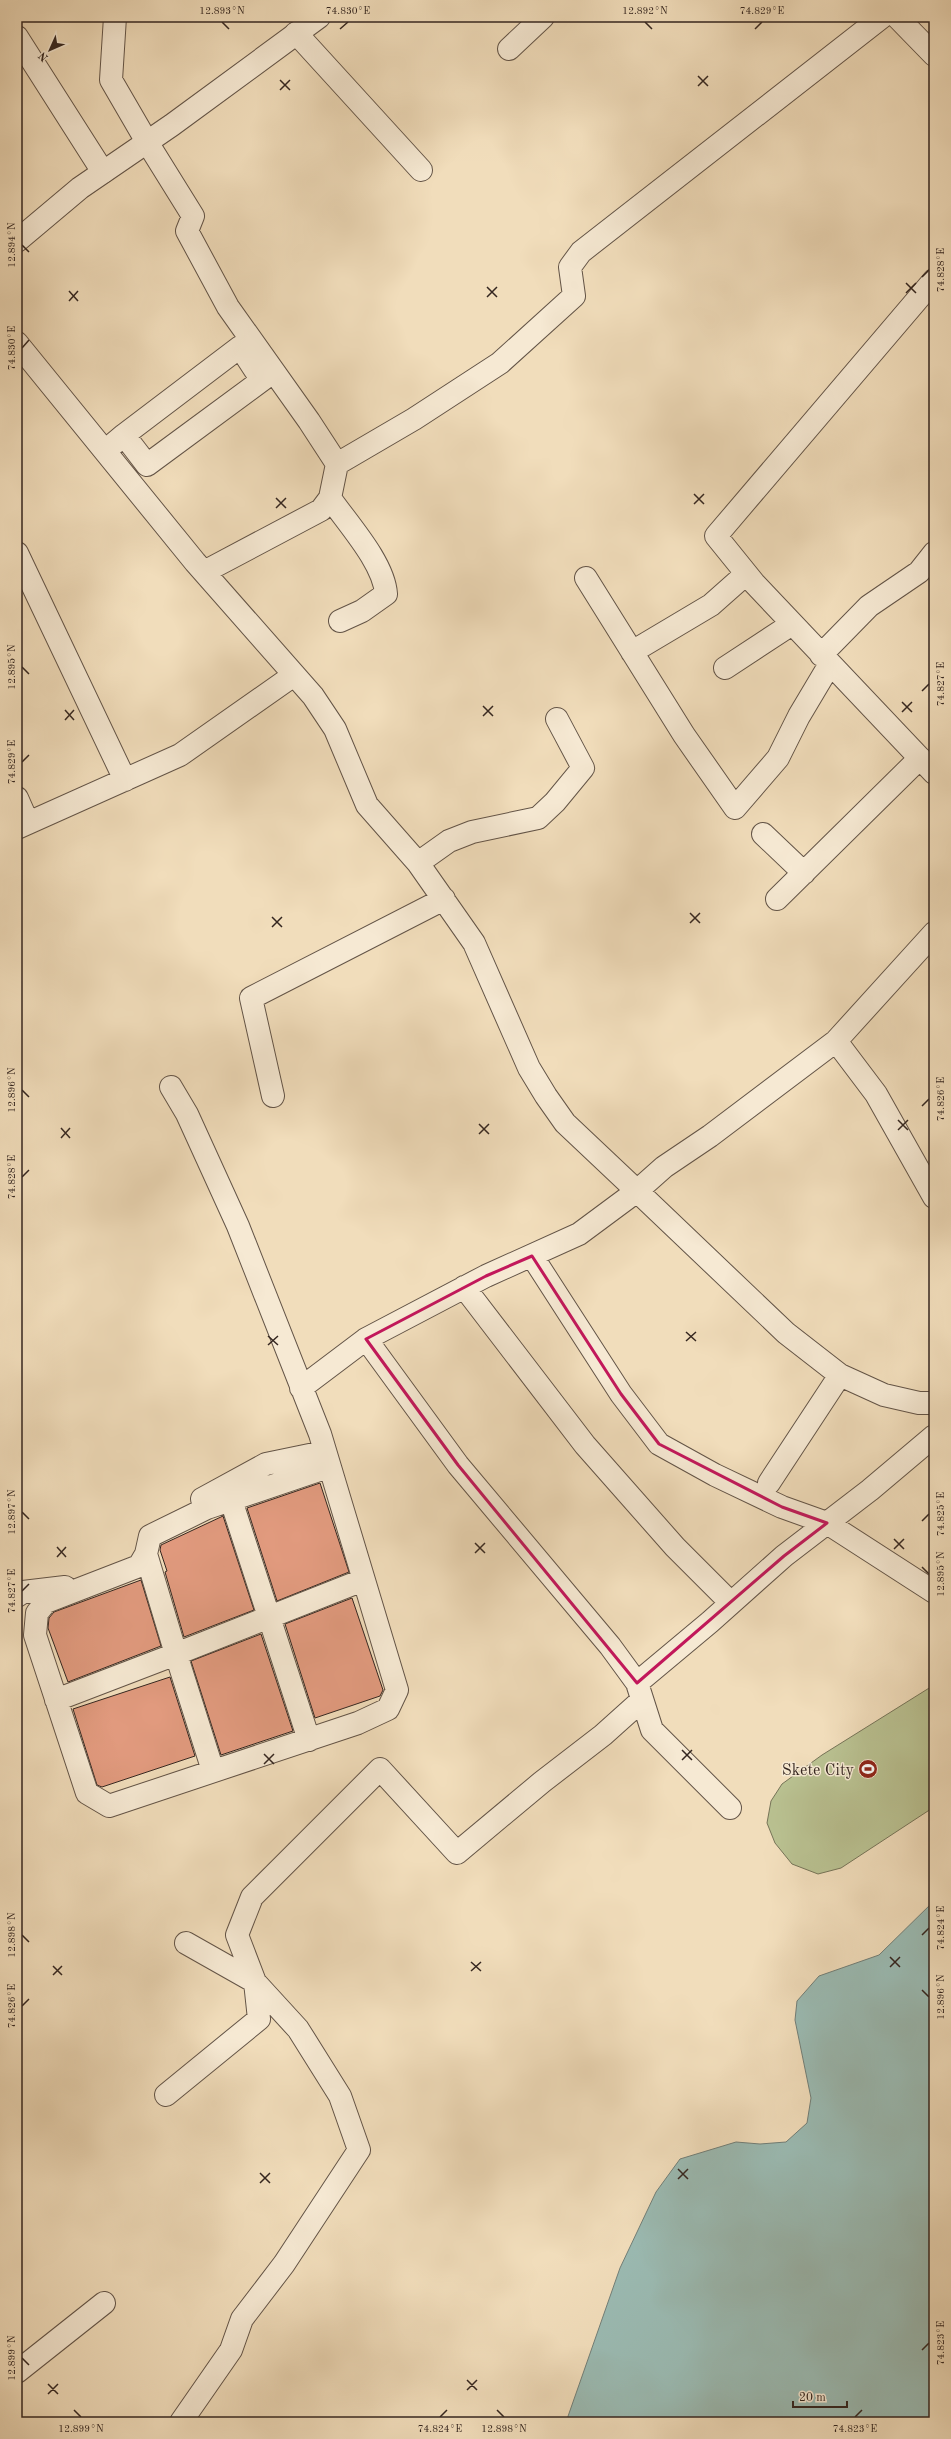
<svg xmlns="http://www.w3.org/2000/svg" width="951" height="2439" viewBox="0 0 951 2439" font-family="'Old Standard TT',serif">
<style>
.green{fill:#b9c191;stroke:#767458}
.water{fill:#9bbbb3;stroke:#727f78}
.building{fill:#e19a7e;stroke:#342620}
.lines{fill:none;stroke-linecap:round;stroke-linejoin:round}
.minor-casing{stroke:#635447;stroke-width:24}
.tertiary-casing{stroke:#635447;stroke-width:24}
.minor{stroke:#f6e9d3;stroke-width:22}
.tertiary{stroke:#f6e9d3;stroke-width:22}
.marked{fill:none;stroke:#c2185b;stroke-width:3;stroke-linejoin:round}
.ticks{fill:none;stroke:#342620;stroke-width:1.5}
.labels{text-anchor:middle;stroke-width:3;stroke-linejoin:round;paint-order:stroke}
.poi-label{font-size:16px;fill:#342620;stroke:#f6e9d3;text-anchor:end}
.neatline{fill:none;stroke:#342620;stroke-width:1.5}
.ticks-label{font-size:10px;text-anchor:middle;fill:#342620}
</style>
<rect width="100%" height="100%" fill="#f1ddbb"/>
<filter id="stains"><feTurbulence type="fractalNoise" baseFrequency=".005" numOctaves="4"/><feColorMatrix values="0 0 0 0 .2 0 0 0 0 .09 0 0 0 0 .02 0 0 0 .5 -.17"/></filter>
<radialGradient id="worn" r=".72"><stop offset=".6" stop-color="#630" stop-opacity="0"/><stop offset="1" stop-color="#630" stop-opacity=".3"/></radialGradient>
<path class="green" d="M934,1685v122l-93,61 -23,6 -26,-10 -17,-21 -8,-20 4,-22 11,-17 40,-29z"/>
<path class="water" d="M934,1901v521h-368l54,-154 36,-76 24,-33 56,-17 24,2 26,-2 21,-19 4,-25 -16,-78 2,-19 22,-25 60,-21z"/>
<path class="building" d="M320,1483l29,89 -72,29 -30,-93z
M223,1516l31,94 -70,27 -19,-65 2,-1 -7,-21 1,-5z
M141,1580l20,66 -93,36 -20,-54 1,-10 5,-6z
M352,1598l31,92 -3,6 -65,22 -30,-94z
M261,1634l32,97 -72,24 -30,-94z
M170,1677l25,79 -93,31 -5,-2 -24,-76z"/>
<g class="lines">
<defs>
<path id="minor" d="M115,17l-4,63 36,62 46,74 -6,15 41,76 81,114 28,43 -7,34 -9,12 -117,62
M897,17l37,38
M296,33l125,137
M17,37l86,135
M509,49l34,-32
M934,280l-218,256 38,47 180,190
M17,343l178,219 118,134 22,33 32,76 51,58 56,80 55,125 17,28 19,27 72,68 -58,43 -93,42 -120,63 -65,49
M124,435l116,-88 15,23
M105,451l19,-16 23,30 126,-93
M337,464l77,-45 86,-56 74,-67 -4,-29 11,-15 301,-235
M330,498c18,26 54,65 56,96l-24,17 -22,10
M17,553l108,227
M586,578l98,157 51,73 43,-50 21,-42 31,-52
M632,652l79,-47 35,-31
M821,655l48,-49 50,-34 15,-19
M725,668l67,-44
M17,798l11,25
M17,828l163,-73 114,-80
M763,834l41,39
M418,863l31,-22 23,-9 66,-14 17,-16 28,-34 -26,-49
M777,899l143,-141
M934,933l-98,108 -126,95 -46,31 -27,24 149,142 54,42 44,20 35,8h15
M836,1041l40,53 58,103
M171,1087l16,27 51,112 82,208 77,256 -9,19 -30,14 -249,83 -22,-13 -52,-158 2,-22 9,-11 93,-36 7,-12 4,-18 57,-28 121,-41
M273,1096l-22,-98 193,-99
M532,1256l89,138 38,50 56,31 67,32 45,16 107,69
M464,1287l121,158 90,102 56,56
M366,1339l92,126 152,181 27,37 15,47 78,78
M769,1483l71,-108
M202,1499l64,-35 58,-12
M231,1500l78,240
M17,1596l6,-4 42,-5
M637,1683l73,-61 74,-66 86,-66 64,-54
M56,1700l120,-46 -30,-100
M213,1771l-37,-117 187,-74
M166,2095l93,-76 -4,-37 -69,-39
M17,2372l87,-69
M181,2422l50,-72 11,-31 42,-55 75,-114 -19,-54 -42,-67 -43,-47 -18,-47 15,-38 128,-128 77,84 85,-71 61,-47 39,-35"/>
<path id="tertiary" d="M17,241l63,-53 92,-63 147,-108"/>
</defs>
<use href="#minor" class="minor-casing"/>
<use href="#tertiary" class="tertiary-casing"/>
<use href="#minor" class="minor"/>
<use href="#tertiary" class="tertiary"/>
</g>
<path class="marked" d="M532,1256l89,138 38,50 123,63 45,16 -43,33 -147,127 -179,-218 -92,-126 120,-63z"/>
<path class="ticks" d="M222,22l7,7M645,22l7,7M340,29l8,-7M755,29l7,-7M698,76l10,10M280,80l10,10M698,86l10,-10M280,90l10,-10M22,245l7,7M922,277l7,-7M906,283l10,10M487,287l10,10M69,291l9,10M906,293l10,-10M487,297l10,-10M69,301l9,-10M22,348l7,-8M694,494l10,10M276,498l10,10M694,504l10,-10M276,508l10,-10M22,667l7,7M922,691l7,-7M902,702l10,10M483,706l10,10M65,710l9,10M902,712l10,-10M483,716l10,-10M65,720l9,-10M22,762l7,-7M690,913l10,10M272,917l10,10M690,923l10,-10M272,927l10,-10M22,1090l7,7M922,1106l7,-7M898,1120l10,10M479,1124l10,10M61,1128l9,10M898,1130l10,-10M479,1134l10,-10M61,1138l9,-10M22,1177l7,-7M686,1332l10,9M268,1336l10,9M686,1341l10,-9M268,1345l10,-9M22,1512l7,7M922,1521l7,-7M894,1539l10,10M475,1543l10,10M57,1547l9,10M894,1549l10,-10M475,1553l10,-10M57,1557l9,-10M922,1567l7,7M22,1591l7,-7M682,1750l10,10M264,1754l10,10M682,1760l10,-10M264,1764l10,-10M22,1935l7,7M922,1935l7,-7M890,1957l10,10M471,1962l10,9M53,1966l9,9M890,1967l10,-10M471,1971l10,-9M53,1975l9,-9M922,1990l7,7M22,2006l7,-7M678,2169l10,10M260,2173l10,10M678,2179l10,-10M260,2183l10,-10M922,2350l7,-7M22,2358l7,7M467,2380l10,10M48,2384l10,10M467,2390l10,-10M48,2394l10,-10M74,2410l7,7M497,2410l7,7M440,2417l7,-7M855,2417l7,-7"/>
<defs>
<symbol id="stadium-disc" viewBox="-11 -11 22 22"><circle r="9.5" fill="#8f2418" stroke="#f6e9d3"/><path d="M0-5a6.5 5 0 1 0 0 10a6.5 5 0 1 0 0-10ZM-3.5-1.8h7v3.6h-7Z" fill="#fff"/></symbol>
</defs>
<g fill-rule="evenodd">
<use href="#stadium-disc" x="857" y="1758" width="22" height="22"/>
</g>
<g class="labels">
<g class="poi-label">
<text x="854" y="1775">Skete City</text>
</g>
</g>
<rect width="951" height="2439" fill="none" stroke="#f1ddbb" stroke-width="44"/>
<g transform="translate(50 50) rotate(225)" stroke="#f6e9d3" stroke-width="3" paint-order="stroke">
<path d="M0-3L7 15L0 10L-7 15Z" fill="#342620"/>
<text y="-6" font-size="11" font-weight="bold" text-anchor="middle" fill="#342620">N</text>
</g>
<path d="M793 2401v6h54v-6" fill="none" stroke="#342620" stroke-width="2"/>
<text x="799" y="2401" font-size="12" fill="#342620" stroke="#f6e9d3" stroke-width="3" paint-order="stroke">20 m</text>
<rect x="22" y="22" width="907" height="2395" class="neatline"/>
<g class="ticks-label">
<text x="222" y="14">12.893°N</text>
<text x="348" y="14">74.830°E</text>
<text x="645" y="14">12.892°N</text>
<text x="762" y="14">74.829°E</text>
<text transform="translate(11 245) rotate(-90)" y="4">12.894°N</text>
<text transform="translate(940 270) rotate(-90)" y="4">74.828°E</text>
<text transform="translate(11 348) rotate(-90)" y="4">74.830°E</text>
<text transform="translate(11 667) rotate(-90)" y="4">12.895°N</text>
<text transform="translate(940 684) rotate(-90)" y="4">74.827°E</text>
<text transform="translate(11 762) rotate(-90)" y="4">74.829°E</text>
<text transform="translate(11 1090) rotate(-90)" y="4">12.896°N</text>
<text transform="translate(940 1099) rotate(-90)" y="4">74.826°E</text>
<text transform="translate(11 1177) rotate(-90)" y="4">74.828°E</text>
<text transform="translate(11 1512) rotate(-90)" y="4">12.897°N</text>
<text transform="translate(940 1514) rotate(-90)" y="4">74.825°E</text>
<text transform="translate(940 1574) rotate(-90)" y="4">12.895°N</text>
<text transform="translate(11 1591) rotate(-90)" y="4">74.827°E</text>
<text transform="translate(940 1928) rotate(-90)" y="4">74.824°E</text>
<text transform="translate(11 1935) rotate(-90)" y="4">12.898°N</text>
<text transform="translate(940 1997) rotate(-90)" y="4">12.896°N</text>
<text transform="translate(11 2006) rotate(-90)" y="4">74.826°E</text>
<text transform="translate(940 2343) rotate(-90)" y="4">74.823°E</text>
<text transform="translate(11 2358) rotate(-90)" y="4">12.899°N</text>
<text x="81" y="2432">12.899°N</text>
<text x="440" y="2432">74.824°E</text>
<text x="504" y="2432">12.898°N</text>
<text x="855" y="2432">74.823°E</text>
</g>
<rect width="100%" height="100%" filter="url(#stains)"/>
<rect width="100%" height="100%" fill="url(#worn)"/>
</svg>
